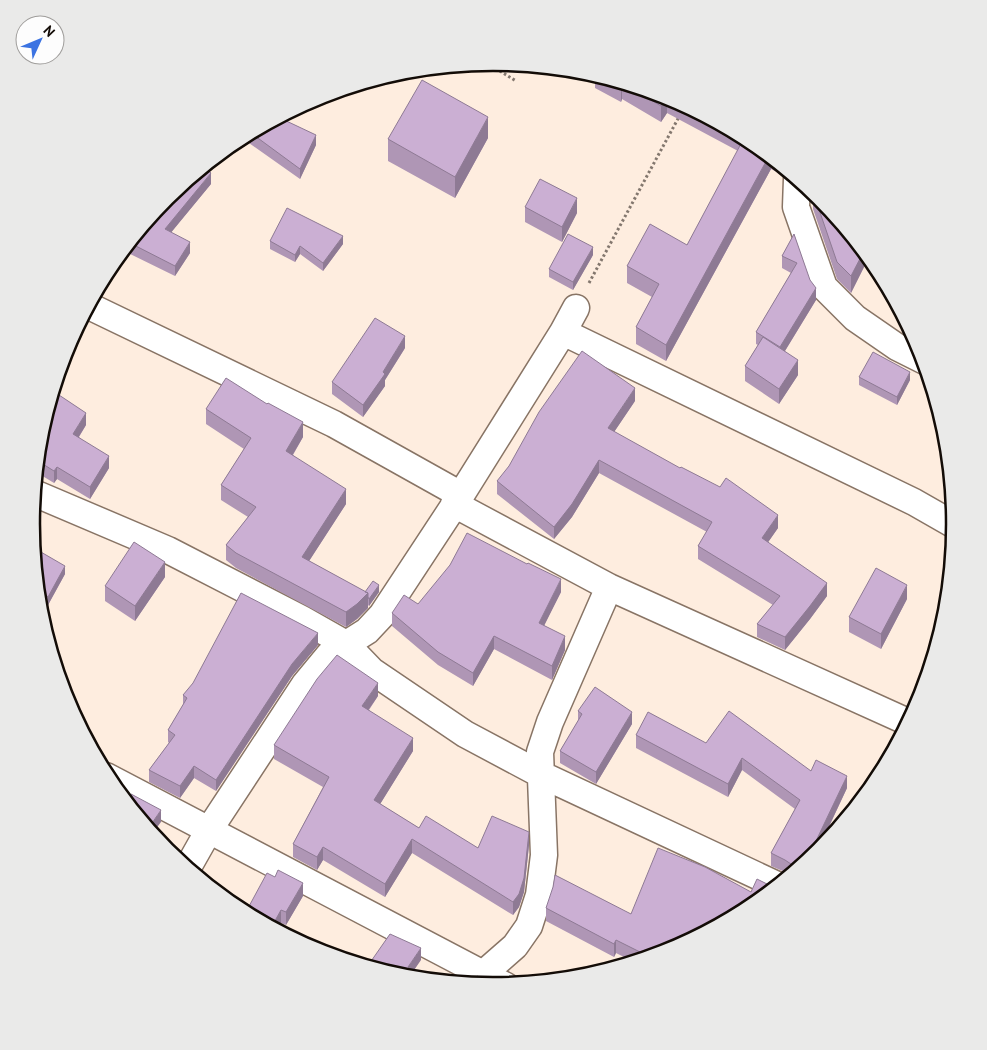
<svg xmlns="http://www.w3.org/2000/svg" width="987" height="1050" viewBox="0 0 987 1050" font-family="'PT Sans',sans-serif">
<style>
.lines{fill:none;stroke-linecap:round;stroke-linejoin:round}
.street-casing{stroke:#887465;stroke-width:29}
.path{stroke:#83776e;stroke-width:3;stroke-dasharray:2.5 2.5;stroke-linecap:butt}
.street{stroke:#fff;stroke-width:26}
.wall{fill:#af96b5}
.shaded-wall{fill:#8e7a94}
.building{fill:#cbafd3;stroke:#8e7a94}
.rim{fill:none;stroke:#130c07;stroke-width:2.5}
</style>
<rect width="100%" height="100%" fill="#feeddf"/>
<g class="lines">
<defs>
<path id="street" d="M797,179l-1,28 28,80 31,31 42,29 28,14
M89,306l245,118 127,71
M563,332l351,170 42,24
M34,493l134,57 134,69 44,25 26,27 93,63 75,40 239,112
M454,504l155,83 301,136
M106,776l400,210
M187,869l22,-39 96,-146 24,-29 38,-24 15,-16 79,-120 102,-163 13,-24
M483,974l32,-28 14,-20 10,-31 5,-40 -4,-103 10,-30 59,-135"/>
</defs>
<use href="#street" class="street-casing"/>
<path class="path" d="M487,63l29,18
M589,283l91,-168"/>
<use href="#street" class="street"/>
</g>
<path class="wall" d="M595,75l76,23 80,43 35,29 -3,5 -12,-6 -105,192 -30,-17v-17l16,-30 -25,-14v-17l60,-21 51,-94 -71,-38 -6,9 -39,-23 -1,3 -26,-14z
M285,115l-2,4 33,26 -16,34 -58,-41z
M488,138l-33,60 -67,-37v-22z
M211,184l-40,48 19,21 -15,23 -51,-25 43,-53z
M813,192l56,65 -18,36 -14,-14 -24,-70z
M525,207l52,6 -15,29 -37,-20z
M794,234l22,66 -31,51 13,24 -19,29 -34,-23v-15l13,-21 -2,-1v-12l35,-59 -9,-5v-12z
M270,241l73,3 -20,27 -23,-17 -5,8 -25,-13z
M593,255l-20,35 -24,-13v-8z
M405,348l-20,32v6l-22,31 -31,-23v-12z
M859,377l51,3 -13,25 -38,-20z
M635,401l-21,31 164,96 -10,14 59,54 -17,23 -25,31 -28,-13v-13l16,-19 -75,-46v-13l9,-14 -108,-59 -27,44 -18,22 -57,-45v-13z
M206,409l97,28 -10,18 53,49 -37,57 56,31h14l-10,14 -1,-1v3l-11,11 -11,8 -110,-59 -10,-8v-15l22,-28 -27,-17v-15l23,-36 -38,-25z
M86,425l-7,12 30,31 -19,31 -33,-20 -3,4 -18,-11 4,-37z
M34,548l31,26 -17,31 -9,-5z
M165,577l-30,44 -30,-20v-15z
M561,592l-17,33 21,25 -13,30 -58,-31 -21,37 -35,-21 -46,-39v-13l26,-9z
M907,599l-26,50 -32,-17v-15z
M318,645l-26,31 -76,115 -22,-13 -14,20 -31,-16v-12l20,-27 -1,-1v-12l15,-25v-10z
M929,674l-9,28v2l-5,-3v-12z
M378,696l-9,14 44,41 -33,53 39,24 59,20 51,-3 -5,47 -5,15 -6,8 -101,-62 -27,44 -62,-37 -6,10 -24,-13v-13l30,-57 -49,-28v-14z
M578,711l54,13 -36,60 -36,-21v-12l18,-30z
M636,735l70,8 105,28 36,17 -27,58v6l-30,25 -5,-5 -14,-6v-13l24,-44 -53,-39 -14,27 -92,-49z
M773,887l-103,65 -34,11 -20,-10 -2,4 -68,-36v-13l85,6 120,-22z
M303,896l-17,29 -39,-15z"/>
<path class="shaded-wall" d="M622,83v16l-1,3v-17z
M667,97v16l-6,9v-16z
M285,115l-7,12v-9z
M488,117v21l-33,60v-21z
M316,135v10l-16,34v-10z
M769,156l2,1v12l-105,192v-16z
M783,167l3,3 -3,5z
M211,173v11l-46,56v-11z
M577,198v15l-15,29v-15z
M343,236v8l-20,27v-8z
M190,242v11l-15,23v-10z
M300,246v8l-5,8v-7z
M593,247v8l-20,35v-8z
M864,251l5,6 -18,36v-17z
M816,288v12l-36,59v-12z
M405,336v12l-20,32v6l-22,31v-12z
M798,360v15l-19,29v-15z
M910,372v8l-13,25v-8z
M635,388v13l-27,40v-13z
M86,413v12l-13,21v-12z
M303,422v15l-17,29v-15z
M109,456v12l-19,31v-12z
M599,460v13l-27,44 -18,22v-12z
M57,467v12l-3,4v-12z
M346,489v15l-44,68v-15z
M778,515v13l-16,23v-13z
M165,562v15l-30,44v-15z
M65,566v8l-17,31v-8z
M561,579v13l-22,44v-13z
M827,583v13l-17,23 -25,31v-13z
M379,585v7l-10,14v-7z
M907,585v14l-26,50v-15z
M368,593v15l-11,11 -11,8v-15z
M318,633v12l-26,31 -76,115v-11l76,-116z
M494,636v13l-21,37v-13z
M565,636v14l-13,30v-14z
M378,683v13l-16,23v-13z
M632,712v12l-36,60v-12z
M413,738v13l-39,63v-14z
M742,758v12l-14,27v-13z
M194,766v12l-14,20v-12z
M847,776v12l-32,68v-13z
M161,810v12l-9,12 -4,-5z
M529,832v13l-5,47 -5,15 -6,8v-13z
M412,839v14l-27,44v-13z
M323,847v13l-6,10v-13z
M303,883v13l-17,29v-13z
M281,910v13l-4,8 -6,-3z
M616,940v13l-2,4v-13z
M421,948v12l-13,19v-12z"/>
<path class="building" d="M422,80l66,37 -33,60 -67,-38z
M612,80l10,3 -1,2z
M626,85l41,12 -6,9z
M670,98l81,43 18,15 -103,189 -30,-18 23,-43 -32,-18 23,-42 37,21 57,-107z
M280,118l36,17 -16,34 -49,-36z
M204,167l7,6 -46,56 25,13 -15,24 -45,-23 37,-45z
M540,179l37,19 -15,29 -37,-20z
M813,192l8,6 43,53 -13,25 -14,-14z
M287,208l56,28 -20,27 -23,-17 -5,9 -25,-14z
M568,234l25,13 -20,35 -24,-13z
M794,234l16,46 6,8 -36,59 -24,-15 41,-69 -15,-7z
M375,318l30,18 -22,36 2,2 -22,31 -31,-23z
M763,337l35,23 -19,29 -34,-23z
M582,351l53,37 -27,40 72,40 1,-1 39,20 6,-9 52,37 -16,23 65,45 -17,23 -25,31 -28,-13 23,-28 -82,-50 14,-24 -113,-62 -27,44 -18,23 -57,-46 12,-15 30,-54z
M873,352l37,20 -13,25 -38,-20z
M226,378l41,26 1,-1 35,19 -17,29 60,38 -44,68 66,36 -11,11 -11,8 -110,-59 -10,-8 30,-38 -35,-22 30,-47 -45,-29z
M59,395l27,18 -13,21 36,22 -19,31 -33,-20 -3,4 -16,-10 2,-26 6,-20z
M467,533l60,31 1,-1 33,16 -22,44 26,13 -13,30 -58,-30 -21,37 -35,-21 -46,-39 12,-18 14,9 32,-39z
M134,542l31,20 -30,44 -30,-20z
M34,548l31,18 -17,31 -10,-5z
M876,568l31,17 -26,49 -32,-17z
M373,581l6,4 -10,14 -1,-2v-4l-3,-1z
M241,593l77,40 -26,31 -76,116 -22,-14 -14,20 -31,-16 26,-35 -7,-5 19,-32 -4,-3 10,-12z
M337,655l41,28 -16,23 51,32 -39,62 45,28 7,-12 52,32 14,-32 37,16 -5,46 -5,16 -6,8 -101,-63 -27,45 -62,-37 -6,10 -24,-13 36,-67 -55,-32 43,-66z
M929,674l-6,21 -8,-6z
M595,687l37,25 -36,60 -36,-21 22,-37 -4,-3z
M729,711l82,60 5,-11 31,16 -32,67 8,5 -3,4 -27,22 1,-3 -3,-7 -6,-4 -14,-7 29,-53 -58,-42 -14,26 -92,-49 12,-23 58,31z
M131,794l30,16 -13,19 -23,-28z
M658,848l47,19 46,25 6,-13 16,8 4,1 -27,22 -80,42 -18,6 -36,-18 -2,4 -68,-36 7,-21 2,-12 76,39z
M278,870l25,13 -17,29 -5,-2 -10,18 -35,-19 -18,-15 29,16 20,-37 8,4z
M390,934l31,14 -13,19 25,14 -30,-3 -36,-11z
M477,976l22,11h-6l-20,-2z"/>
<path d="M0 0H987V1050H0ZM40 524a453 453 0 1 1 906 0a453 453 0 1 1-906 0Z" fill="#eaeae9" fill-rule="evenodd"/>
<path class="rim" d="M40 524a453 453 0 1 1 906 0a453 453 0 1 1-906 0Z"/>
<g transform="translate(40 40) rotate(46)"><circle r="24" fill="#fdfdfd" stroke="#9f9d9b"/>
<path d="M0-4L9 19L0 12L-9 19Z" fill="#3b73e2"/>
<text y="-8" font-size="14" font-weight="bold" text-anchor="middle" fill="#130c07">N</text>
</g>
</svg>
